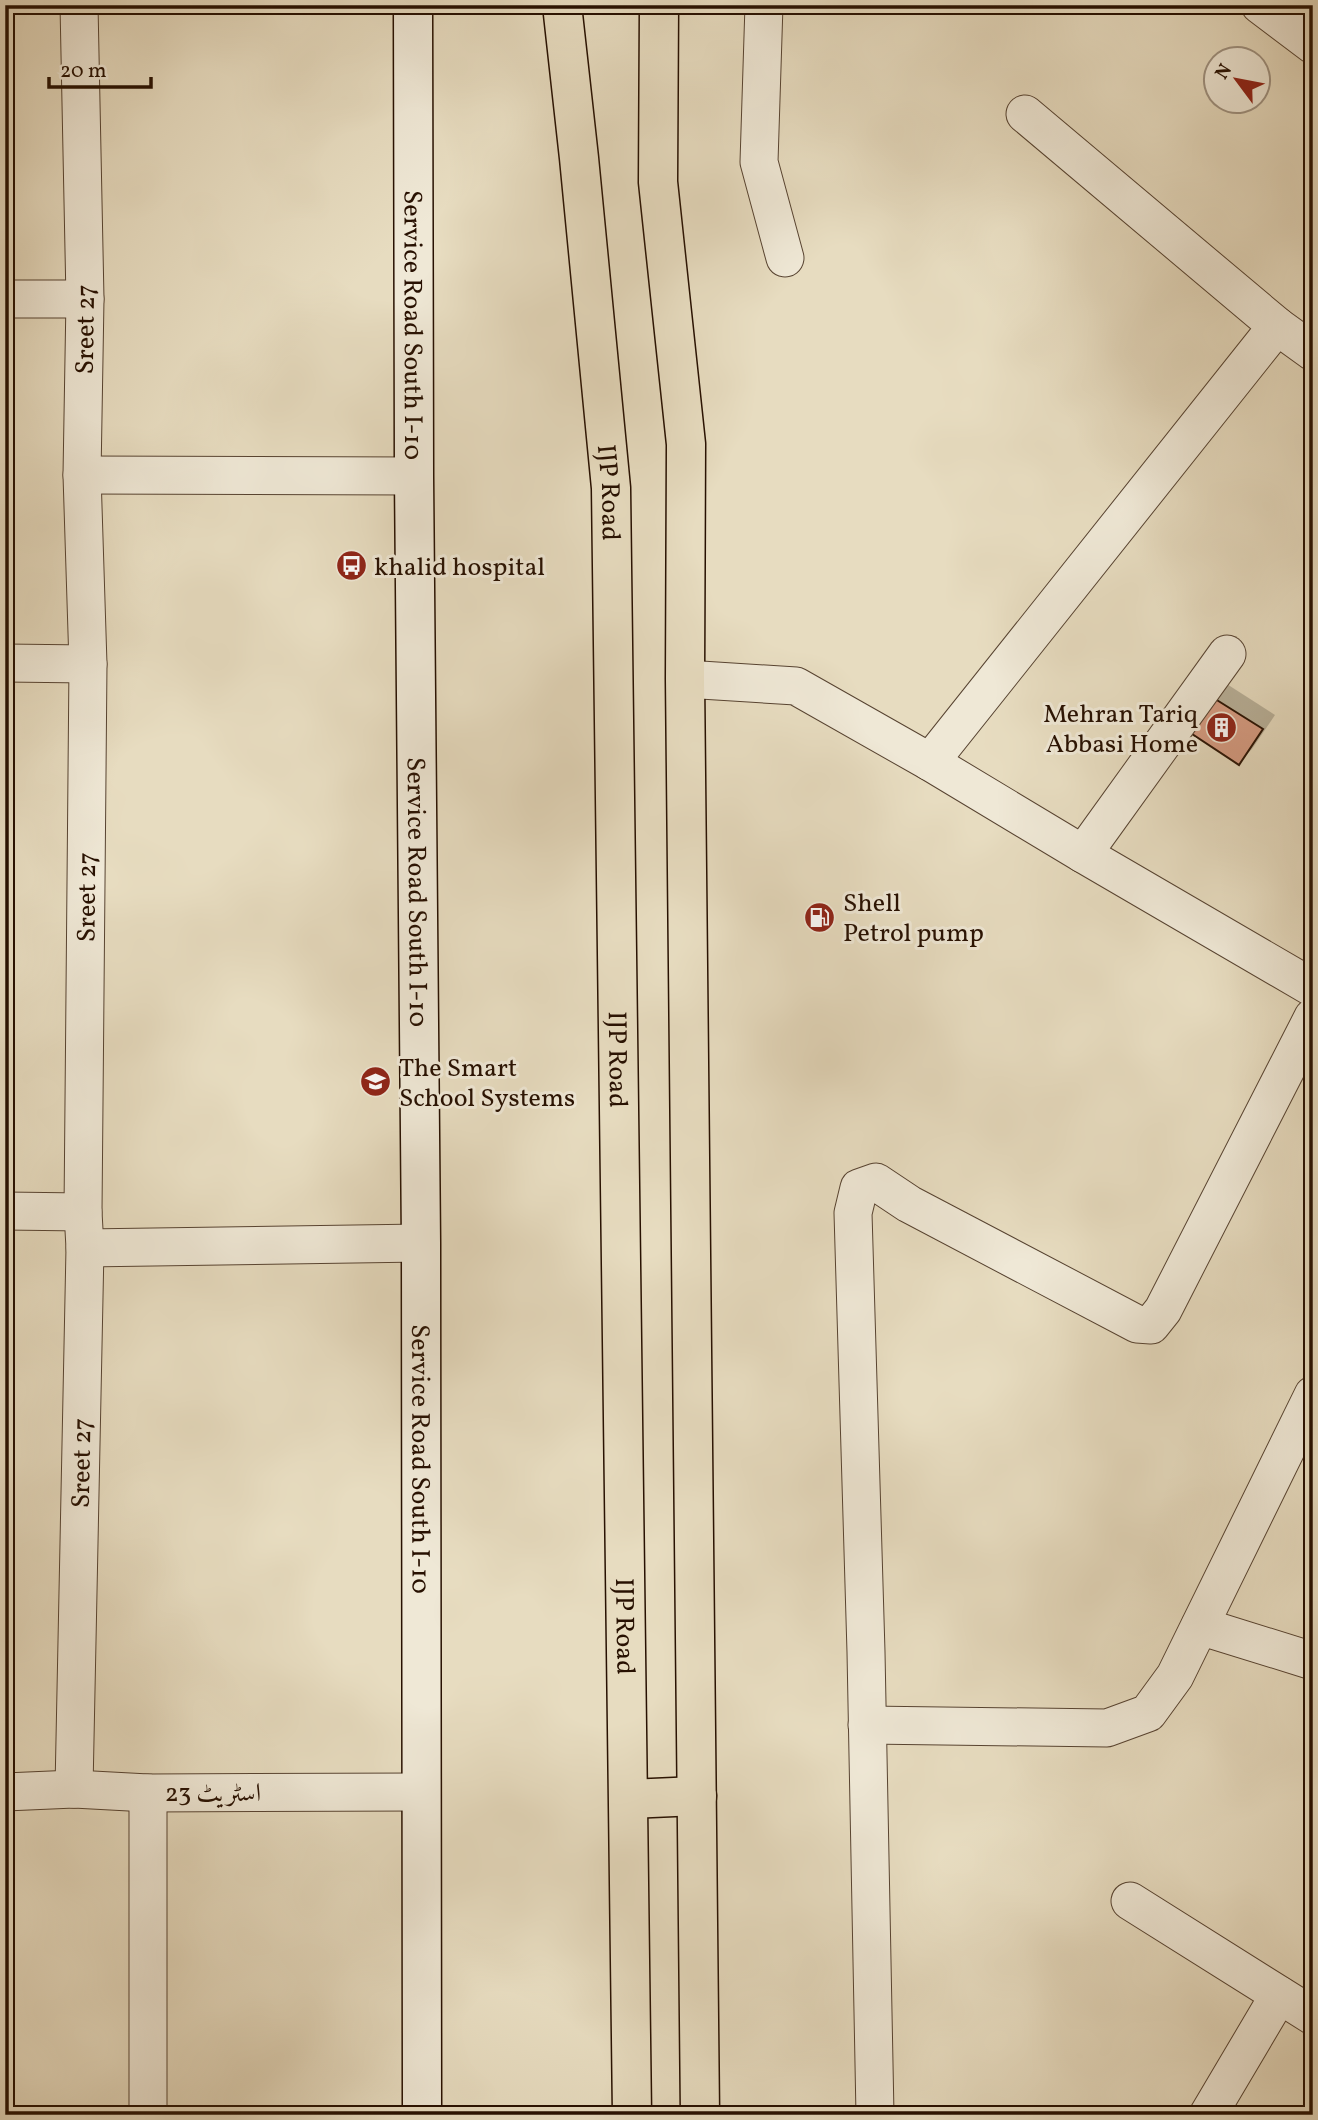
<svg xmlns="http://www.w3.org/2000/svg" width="1318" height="2120" viewBox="0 0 1318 2120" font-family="Vollkorn,Amiri,serif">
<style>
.shadow{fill:#0003}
.building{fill:#d79c83;stroke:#271001;stroke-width:2}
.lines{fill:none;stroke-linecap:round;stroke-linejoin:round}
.minor-casing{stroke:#574331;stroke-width:39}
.secondary-casing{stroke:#271001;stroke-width:41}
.trunk-casing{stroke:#271001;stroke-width:41}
.minor{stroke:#efe8d6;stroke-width:37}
.secondary{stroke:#efe8d6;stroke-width:38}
.trunk{stroke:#e7dcc0;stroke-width:38}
.labels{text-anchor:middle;stroke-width:6;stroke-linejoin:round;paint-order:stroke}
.street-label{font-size:26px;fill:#271001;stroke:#efe8d6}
.poi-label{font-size:26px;fill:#271001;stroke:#efe8d6;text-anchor:start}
</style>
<rect width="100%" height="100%" fill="#e7dcc0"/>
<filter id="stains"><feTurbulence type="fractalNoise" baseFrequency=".00286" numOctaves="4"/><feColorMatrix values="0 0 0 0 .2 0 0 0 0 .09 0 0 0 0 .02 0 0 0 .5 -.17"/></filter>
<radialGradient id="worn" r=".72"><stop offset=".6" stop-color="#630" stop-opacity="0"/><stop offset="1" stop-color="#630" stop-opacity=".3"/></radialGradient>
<path class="shadow" d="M1219,679l56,36 -23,34 -14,14 -55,-37z"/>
<path class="building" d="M1204,692l59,37 -24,36 -59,-39z"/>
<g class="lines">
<defs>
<g id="minor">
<path d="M764,5l-5,157 26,96"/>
<path d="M1260,5l53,40"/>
<path d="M1025,114l252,212 36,26"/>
<path d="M5,299h80"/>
<path d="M82,475l332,1"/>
<path d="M5,663l83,1"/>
<path d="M685,679l111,7 134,76 153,92 230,134"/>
<path d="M930,762l347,-436"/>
<path d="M1083,854l144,-200"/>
<path d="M5,1211l78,1"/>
<path d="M85,1248l336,-5"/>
<path d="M1200,1626l113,35"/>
<path d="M867,1725l240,3 41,-15 27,-37 138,-281"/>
<path id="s1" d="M74,1789l11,-541 -2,-36 5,-548 -6,-189 3,-176 -6,-294"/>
<path d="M5,1792l69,-3 74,4 272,-1"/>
<path d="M148,1793v322"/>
<path d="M1130,1901l183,115"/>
<path d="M875,2115l-9,-463 -13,-439 6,-25 17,-6 33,22 228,120 14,1 12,-15 150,-293"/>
<path d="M1208,2115l71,-120"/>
</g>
<g id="secondary">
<path id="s2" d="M413,5l1,471 7,767 1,872"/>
</g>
<g id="trunk">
<path id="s3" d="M562,5l17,153 32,330 21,1627"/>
<path d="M659,5l-1,177 28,262 -1,235 15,1436"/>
<path d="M629,1799l68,-3"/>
</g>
</defs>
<use href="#minor" class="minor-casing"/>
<use href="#secondary" class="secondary-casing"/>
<use href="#trunk" class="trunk-casing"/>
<use href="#minor" class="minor"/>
<use href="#secondary" class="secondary"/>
<use href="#trunk" class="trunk"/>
</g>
<defs>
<symbol id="bus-disc" viewBox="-11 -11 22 22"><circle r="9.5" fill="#8f2418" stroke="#efe8d6"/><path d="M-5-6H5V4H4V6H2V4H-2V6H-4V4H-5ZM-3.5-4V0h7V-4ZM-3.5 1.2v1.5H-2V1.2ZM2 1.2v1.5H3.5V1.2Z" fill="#fff"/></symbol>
<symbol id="building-disc" viewBox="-11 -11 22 22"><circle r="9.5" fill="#8f2418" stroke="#efe8d6"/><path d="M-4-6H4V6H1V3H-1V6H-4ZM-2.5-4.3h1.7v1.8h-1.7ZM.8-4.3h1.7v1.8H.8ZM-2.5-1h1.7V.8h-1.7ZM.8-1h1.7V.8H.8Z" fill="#fff"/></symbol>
<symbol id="fuel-disc" viewBox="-11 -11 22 22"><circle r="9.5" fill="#8f2418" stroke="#efe8d6"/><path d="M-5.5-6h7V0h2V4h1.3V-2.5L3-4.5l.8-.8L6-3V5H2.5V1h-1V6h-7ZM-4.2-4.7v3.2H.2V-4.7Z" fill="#fff"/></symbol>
<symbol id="school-disc" viewBox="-11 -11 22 22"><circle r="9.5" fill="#8f2418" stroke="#efe8d6"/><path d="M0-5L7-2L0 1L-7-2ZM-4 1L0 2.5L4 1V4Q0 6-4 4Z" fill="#fff"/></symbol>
</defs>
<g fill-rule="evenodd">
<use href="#bus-disc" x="334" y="548" width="35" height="35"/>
<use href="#building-disc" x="1204" y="710" width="35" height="35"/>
<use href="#fuel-disc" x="802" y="900" width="35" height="35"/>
<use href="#school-disc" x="358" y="1064" width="35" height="35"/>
</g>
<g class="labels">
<g class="street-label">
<text dy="9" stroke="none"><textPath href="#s2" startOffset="320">Service Road South I-10</textPath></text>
<text dy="9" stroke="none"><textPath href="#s1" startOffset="1460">Sreet 27</textPath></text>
<text dy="9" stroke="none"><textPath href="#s3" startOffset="490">IJP Road</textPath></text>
<text dy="9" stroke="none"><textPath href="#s2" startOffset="887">Service Road South I-10</textPath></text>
<text dy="9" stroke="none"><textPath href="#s1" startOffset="892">Sreet 27</textPath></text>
<text dy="9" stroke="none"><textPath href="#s3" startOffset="1057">IJP Road</textPath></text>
<text dy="9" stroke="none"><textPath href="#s2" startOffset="1454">Service Road South I-10</textPath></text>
<text dy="9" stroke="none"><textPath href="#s1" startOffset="326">Sreet 27</textPath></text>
<text dy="9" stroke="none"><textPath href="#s3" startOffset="1624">IJP Road</textPath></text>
<text x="213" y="1801">اسٹریٹ 23</text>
</g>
<g class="poi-label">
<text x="374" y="575">khalid hospital</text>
<text x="1198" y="722" text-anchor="end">Mehran Tariq<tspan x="1198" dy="30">Abbasi Home</tspan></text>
<text x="843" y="911">Shell<tspan x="843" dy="30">Petrol pump</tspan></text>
<text x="399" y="1076">The Smart<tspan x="399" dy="30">School Systems</tspan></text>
</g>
</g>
<rect width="1318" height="2120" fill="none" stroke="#e7dcc0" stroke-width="28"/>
<rect x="7" y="7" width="1304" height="2106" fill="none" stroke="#271001" stroke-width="3.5"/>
<rect x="14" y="14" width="1290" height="2092" fill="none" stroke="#271001" stroke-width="2"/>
<g transform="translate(1237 80) rotate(302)"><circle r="33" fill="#efe8d6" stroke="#9f9281" stroke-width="2"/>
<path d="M0-5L12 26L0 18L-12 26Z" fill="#8f2418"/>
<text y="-10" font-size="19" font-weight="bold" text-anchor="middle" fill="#271001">N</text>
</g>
<path d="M49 77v10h102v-10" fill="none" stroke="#271001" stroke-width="3.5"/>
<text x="60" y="77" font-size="21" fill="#271001" stroke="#efe8d6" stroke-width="5" paint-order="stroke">20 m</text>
<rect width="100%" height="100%" filter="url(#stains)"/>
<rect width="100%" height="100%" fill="url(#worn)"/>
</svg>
